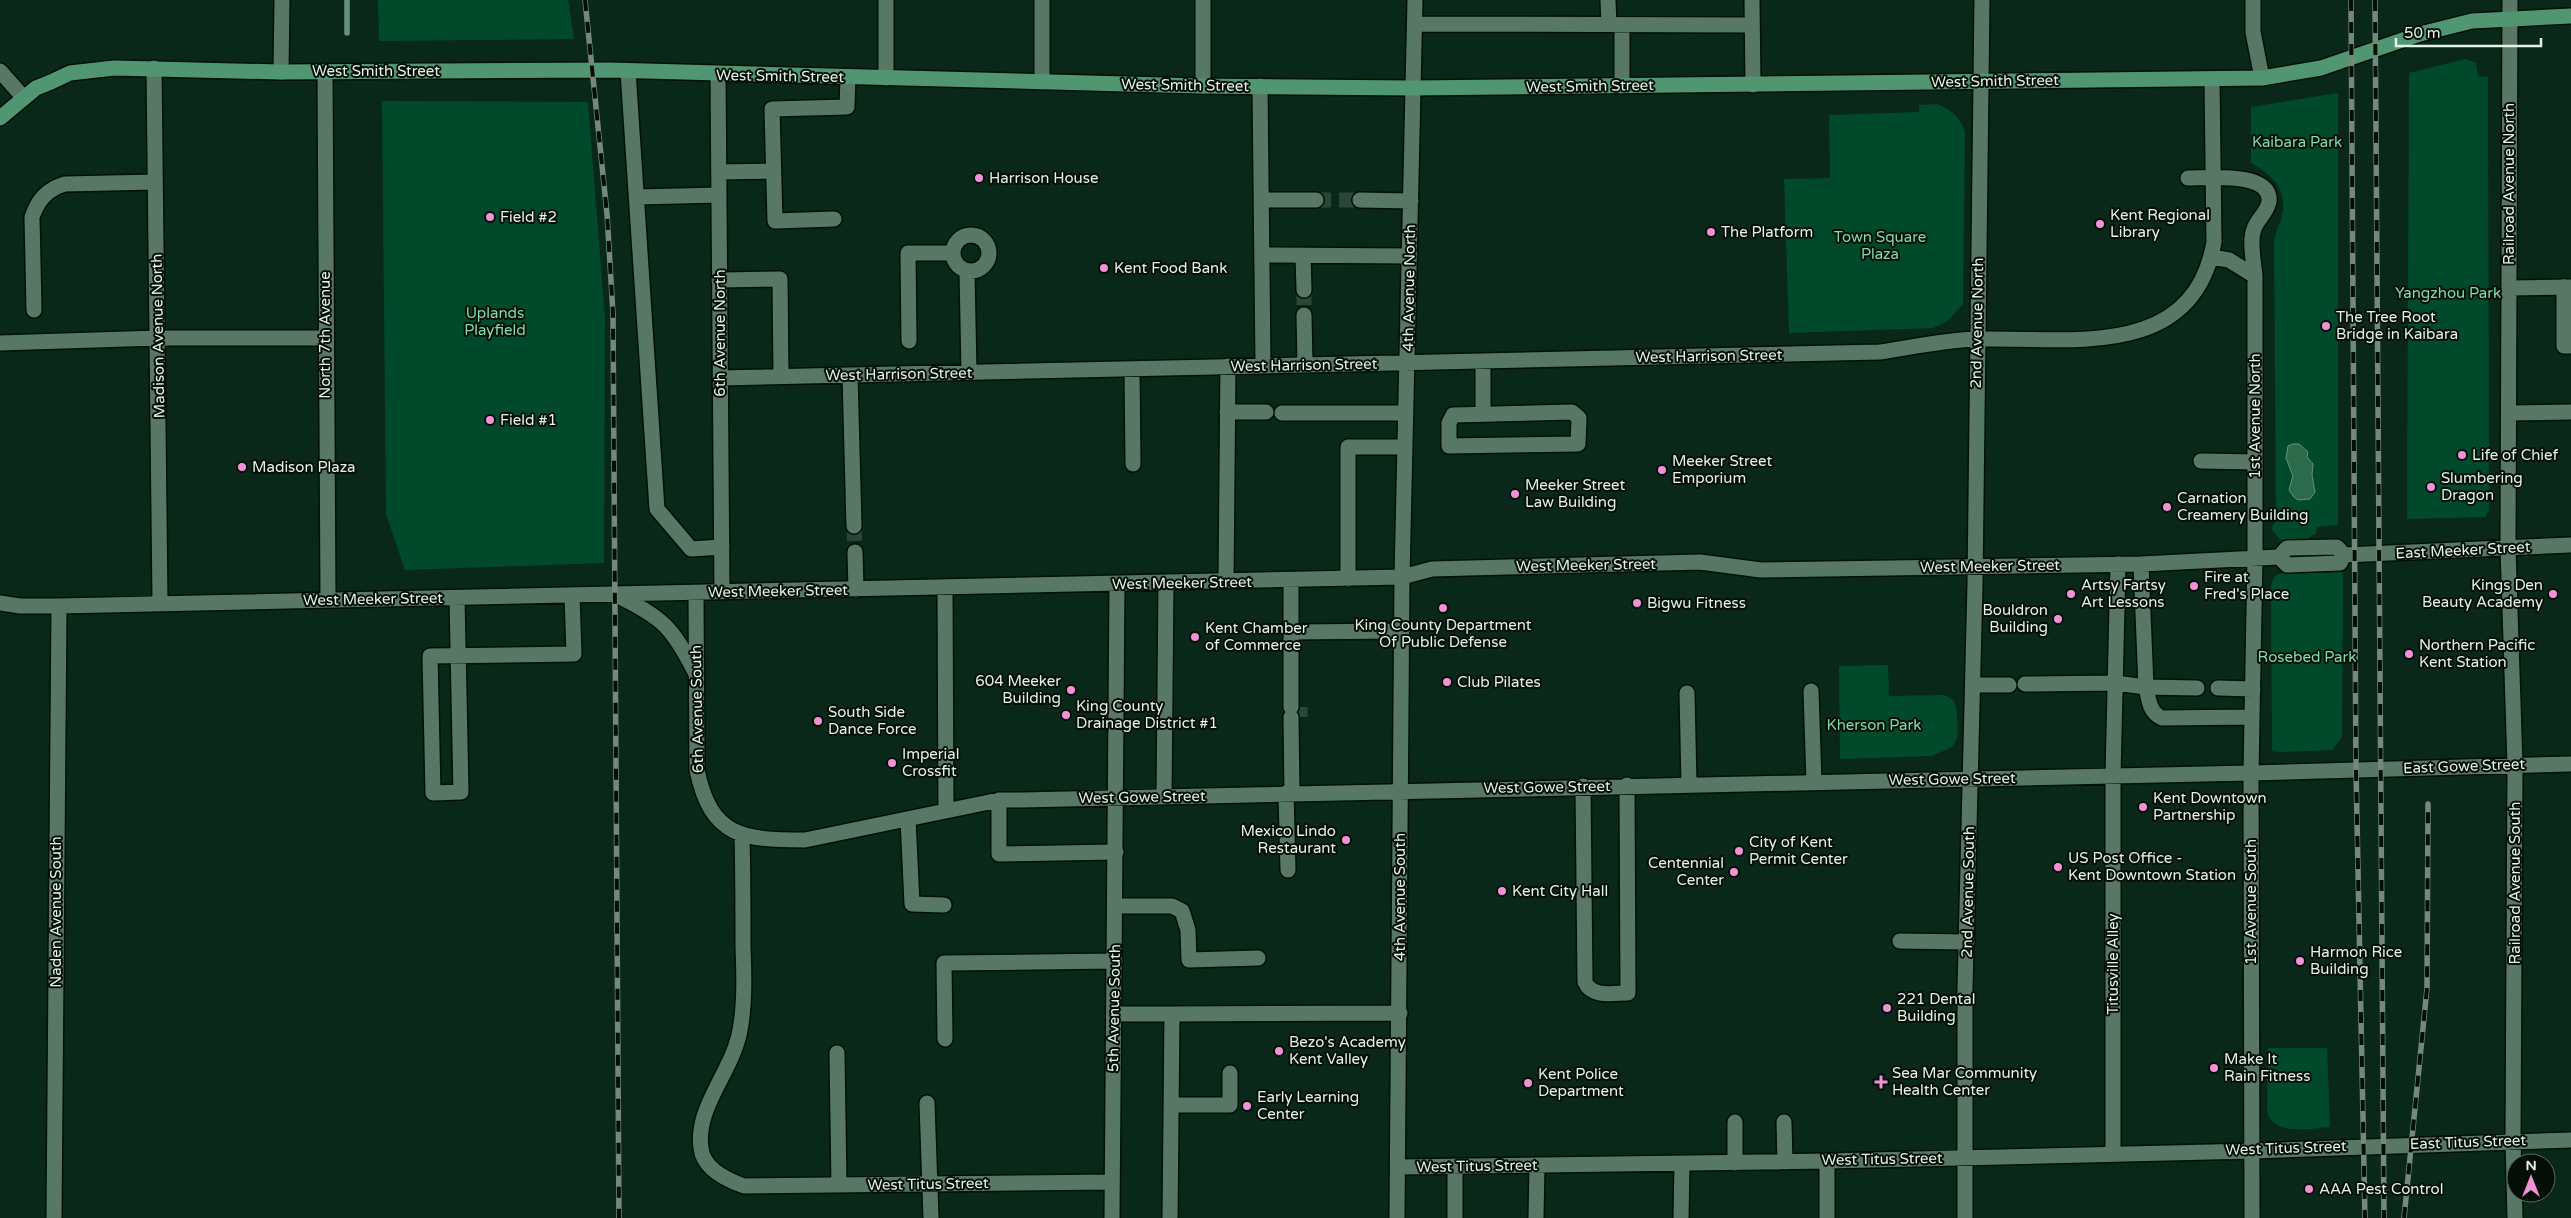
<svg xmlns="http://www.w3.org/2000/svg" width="2571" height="1218" viewBox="0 0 2571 1218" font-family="'Varela Round',sans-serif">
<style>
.green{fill:#00492b}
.water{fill:#2b6a4b;stroke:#62937a}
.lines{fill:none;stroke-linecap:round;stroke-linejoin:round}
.stream{stroke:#62937a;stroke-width:5.5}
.minor-tunnel{stroke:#2a4638;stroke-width:15;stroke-dasharray:15 8;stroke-linecap:butt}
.minor-casing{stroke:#001004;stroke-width:18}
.major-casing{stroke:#001004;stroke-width:18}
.minor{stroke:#587765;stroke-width:15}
.major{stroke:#519672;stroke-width:15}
.rail-casing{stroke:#728a7d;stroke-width:5.5}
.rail{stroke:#040e07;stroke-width:4;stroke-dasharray:11;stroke-linecap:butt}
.poi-dot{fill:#f391d6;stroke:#040e07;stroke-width:2}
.labels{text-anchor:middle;stroke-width:4;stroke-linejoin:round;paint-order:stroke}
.street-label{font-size:15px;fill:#e2f3e9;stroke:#040e07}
.park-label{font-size:15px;fill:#80dcaa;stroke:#040e07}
.poi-label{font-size:15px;fill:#e2f3e9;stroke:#040e07;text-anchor:start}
</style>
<rect width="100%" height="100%" fill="#0a2819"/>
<path class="green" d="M378,0h190l6,39 -195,2z
M2465,59l11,4 2,13 10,1 1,433 -4,7 -78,2 2,-446z
M2338,93v432l-21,2 -1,7c-6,2 -9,6 -14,8 -13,7 -26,-4 -31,-15l5,-6 -2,-280c1,-8 4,-14 7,-22 8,-28 -7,-43 -30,-56v-56z
M382,101l206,1 17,216 -1,245 -199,7 -19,-56z
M1937,104c14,6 23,12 28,28l-2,172 -16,17 -14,7 -144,5 -5,-154 46,-1 -1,-63 90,-3v-7z
M2338,572l5,1 -1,164 -10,13 -53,2 -7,-2 -1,-165 3,-8 5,-3z
M1888,665l1,31 55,-1 9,5 3,6 2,22 -1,11 -5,8 -20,9 -92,3 -1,-93z
M2268,1048h59l3,79c-21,1 -53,10 -63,-14z"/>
<path class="water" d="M2293,444h6l9,8 -1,5 6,7 -1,11 3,17 -5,7 -12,1 -4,-3 -5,-7 4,-14 -7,-18 2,-12z"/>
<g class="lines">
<path class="stream" d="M347,0v33"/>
<path class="minor-tunnel" d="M1316,200h44
M1304,290v25
M854,526l1,26
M1300,717v-10"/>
<defs>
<path id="minor" d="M1203,0v86
M1608,0l1,25
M1752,0l1,85
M2253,0v32l9,46
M2510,0l-2,548 7,217 -2,376 2,77
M1415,24l337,1
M1622,25v61
M154,68l6,535
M0,71l23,26
M325,71l3,529
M628,71l29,438 34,40 31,-2
M281,72l1,-72
M718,74l4,518
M886,78v-78
M1042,82v-82
M1260,86l3,279
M719,172l54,-1
M2188,178c18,0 85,-7 81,24 -2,11 -12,17 -15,27 -5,13 0,34 1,47l-26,-16 -18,-3
M637,197l82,-2
M1261,200h55
M1360,200l51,1
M834,219l-59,2 -3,-112 75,-2 1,-30
M953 253a18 18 0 1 1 36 0a18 18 0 1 1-36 0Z
M1262,255l148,1
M1303,255l1,35
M967,271l2,101
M719,280l61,-1 1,98
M2564,287v59h7
M2509,288l62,-1
M34,310l-2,-93c6,-17 15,-28 33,-33l90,-2
M1304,315l1,49
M909,341l-1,-88h45
M0,343l158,-5h167
M1483,361v52
M1132,369l1,95
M850,375l4,151
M720,378l1160,-26c33,-5 65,-12 98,-13 90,-2 215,23 236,-97l-2,-163
M1227,412h39
M1572,412l7,6 -1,26 -129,2v-23l4,-8z
M1282,413h124
M2509,413l62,-1
M2201,461l54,1
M855,552l1,38
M2344,555l227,-10
M2279,557l8,-9 50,-1 7,8
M2141,564l5,123c3,13 3,25 16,31l90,-1
M1348,579v-132h57
M1291,580v52l111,-1
M1226,581l2,-215
M945,588l1,223
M696,593l1,177c14,68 47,70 108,70l194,-40h23l1229,-27 320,-9
M618,596c45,22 54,31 77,76
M457,598l4,194 -28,1 -3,-137 144,-2 -2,-59
M0,603l20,3h39l1343,-29 30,-8 268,-7 61,8 380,-6 138,-7 8,8 53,-2 4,-8
M1291,632v75
M2025,684l90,-1 31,4 51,1
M1973,685h36
M2218,688l35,1
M1811,691l3,91
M1687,693l2,91
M1291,717l1,76
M1583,786l2,196c7,16 28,11 43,11l-1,-208
M1286,793l2,77
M1164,797l2,-214
M999,800v54l117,-2
M908,819l4,85 32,1
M742,836c1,37 1,74 1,111 1,27 2,57 -3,83 -7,41 -45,77 -39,118 2,21 26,32 43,38l368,-4
M1115,906h57l10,5 6,19 1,30 69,-2
M1900,941l67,1
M1114,1014h58l-2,204
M1172,1014l228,-1
M945,1039l-1,-76 171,-2
M837,1053l2,132
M927,1103l4,115
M1171,1105h59v-32
M1784,1122l1,40
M2113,1153v-377l5,-212
M1827,1161v57
M1735,1163v-41
M1455,1166v52
M1399,1167l428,-6 425,-10 319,-11
M54,1218l5,-612
M1112,1218l5,-634
M1397,1218l5,-641 13,-577
M1536,1218l1,-53
M1681,1218l1,-54
M1965,1218v-229l10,-405 7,-584
M2252,1218l-1,-445 4,-216v-281"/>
<path id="major" d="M0,118l36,-30 15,-6 19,-9 44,-5 167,4 329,-2 589,16 214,2 849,-10 59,-10 99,-34 52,-13 99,-5"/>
</defs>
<use href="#minor" class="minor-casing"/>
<use href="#major" class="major-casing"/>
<use href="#minor" class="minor"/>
<use href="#major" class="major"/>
<defs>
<path id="rail" d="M585,0l22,214 6,100 6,904
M2351,0l5,770 9,448
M2375,0l9,1218
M2404,1218l23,-230 1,-184"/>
</defs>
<use href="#rail" class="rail-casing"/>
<use href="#rail" class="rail"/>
</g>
<g class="poi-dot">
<circle cx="979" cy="178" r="5"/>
<circle cx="490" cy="217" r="5"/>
<circle cx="2100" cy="224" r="5"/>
<circle cx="1711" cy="232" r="5"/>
<circle cx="1104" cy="268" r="5"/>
<circle cx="2326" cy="326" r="5"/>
<circle cx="490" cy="420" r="5"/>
<circle cx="2462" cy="455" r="5"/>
<circle cx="242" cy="467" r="5"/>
<circle cx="1662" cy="470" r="5"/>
<circle cx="2431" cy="487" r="5"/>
<circle cx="1515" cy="494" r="5"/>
<circle cx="2167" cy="507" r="5"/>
<circle cx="2194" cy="586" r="5"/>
<circle cx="2071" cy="594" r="5"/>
<circle cx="2553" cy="594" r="5"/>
<circle cx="1637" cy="603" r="5"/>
<circle cx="1443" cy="608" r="5"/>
<circle cx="2058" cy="619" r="5"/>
<circle cx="1195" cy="637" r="5"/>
<circle cx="2409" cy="654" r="5"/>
<circle cx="1447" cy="682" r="5"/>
<circle cx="1071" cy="690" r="5"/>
<circle cx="1066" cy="715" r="5"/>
<circle cx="818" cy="721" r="5"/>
<circle cx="892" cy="763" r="5"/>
<circle cx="2143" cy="807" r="5"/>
<circle cx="1346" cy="840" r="5"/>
<circle cx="1739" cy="851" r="5"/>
<circle cx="2058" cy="867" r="5"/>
<circle cx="1734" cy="872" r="5"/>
<circle cx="1502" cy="891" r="5"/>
<circle cx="2300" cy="961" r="5"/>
<circle cx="1887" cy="1008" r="5"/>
<circle cx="1279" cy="1051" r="5"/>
<circle cx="2214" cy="1068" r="5"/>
<path d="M1878.5 1074.5h5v5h5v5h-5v5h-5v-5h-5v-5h5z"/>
<circle cx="1528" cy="1083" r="5"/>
<circle cx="1247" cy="1106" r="5"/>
<circle cx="2309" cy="1189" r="5"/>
</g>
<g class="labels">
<g class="street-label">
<text x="376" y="76">West Smith Street</text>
<text transform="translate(780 76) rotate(1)" y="5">West Smith Street</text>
<text transform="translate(1995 81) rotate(-1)" y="5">West Smith Street</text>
<text transform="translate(1185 85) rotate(1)" y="5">West Smith Street</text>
<text transform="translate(1590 86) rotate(-1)" y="5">West Smith Street</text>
<text transform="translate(2509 184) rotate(-90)" y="5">Railroad Avenue North</text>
<text transform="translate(1409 288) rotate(-89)" y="5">4th Avenue North</text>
<text transform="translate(1977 323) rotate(-89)" y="5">2nd Avenue North</text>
<text transform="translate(720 333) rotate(-90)" y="5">6th Avenue North</text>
<text transform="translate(325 335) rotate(-90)" y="5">North 7th Avenue</text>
<text transform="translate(158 336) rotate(-91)" y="5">Madison Avenue North</text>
<text transform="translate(1709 356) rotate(-1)" y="5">West Harrison Street</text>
<text transform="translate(1304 365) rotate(-1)" y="5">West Harrison Street</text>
<text transform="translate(899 374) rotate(-1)" y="5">West Harrison Street</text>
<text transform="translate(2255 416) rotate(-90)" y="5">1st Avenue North</text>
<text transform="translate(2463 550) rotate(-3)" y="5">East Meeker Street</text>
<text transform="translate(1586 565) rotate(-1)" y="5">West Meeker Street</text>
<text transform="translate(1990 566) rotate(-1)" y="5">West Meeker Street</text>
<text transform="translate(1182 583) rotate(-1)" y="5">West Meeker Street</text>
<text transform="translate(778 591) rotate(-1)" y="5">West Meeker Street</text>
<text transform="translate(373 599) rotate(-1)" y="5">West Meeker Street</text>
<text transform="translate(697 709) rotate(-91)" y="5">6th Avenue South</text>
<text transform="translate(2464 766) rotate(-2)" y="5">East Gowe Street</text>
<text transform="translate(1952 779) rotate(-1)" y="5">West Gowe Street</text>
<text transform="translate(1547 787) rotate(-1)" y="5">West Gowe Street</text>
<text transform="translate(1142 797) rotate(-1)" y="5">West Gowe Street</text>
<text transform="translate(2515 883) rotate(-90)" y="5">Railroad Avenue South</text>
<text transform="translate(1968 892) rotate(-89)" y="5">2nd Avenue South</text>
<text transform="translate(1400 897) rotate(-90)" y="5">4th Avenue South</text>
<text transform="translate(2251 902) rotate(-90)" y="5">1st Avenue South</text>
<text transform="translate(56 912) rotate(-90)" y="5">Naden Avenue South</text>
<text transform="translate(2113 964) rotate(-90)" y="5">Titusville Alley</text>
<text transform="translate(1114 1008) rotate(-89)" y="5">5th Avenue South</text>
<text transform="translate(2468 1142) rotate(-2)" y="5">East Titus Street</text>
<text transform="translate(2286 1148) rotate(-2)" y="5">West Titus Street</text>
<text transform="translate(1882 1159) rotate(-1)" y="5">West Titus Street</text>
<text transform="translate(1477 1166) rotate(-1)" y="5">West Titus Street</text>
<text transform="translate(928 1184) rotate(-1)" y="5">West Titus Street</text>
</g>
<g class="park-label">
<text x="2297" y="147">Kaibara Park</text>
<text x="1880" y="242">Town Square<tspan x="1880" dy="17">Plaza</tspan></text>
<text x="2448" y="298">Yangzhou Park</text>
<text x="495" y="318">Uplands<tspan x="495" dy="17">Playfield</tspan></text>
<text x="2307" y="662">Rosebed Park</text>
<text x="1874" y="730">Kherson Park</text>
</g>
<g class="poi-label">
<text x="989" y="183">Harrison House</text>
<text x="2110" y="220">Kent Regional<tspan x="2110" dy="17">Library</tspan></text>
<text x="500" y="222">Field #2</text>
<text x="1721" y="237">The Platform</text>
<text x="1114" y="273">Kent Food Bank</text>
<text x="2336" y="322">The Tree Root<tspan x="2336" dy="17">Bridge in Kaibara</tspan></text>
<text x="500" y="425">Field #1</text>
<text x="2472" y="460">Life of Chief</text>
<text x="1672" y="466">Meeker Street<tspan x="1672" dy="17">Emporium</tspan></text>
<text x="252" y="472">Madison Plaza</text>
<text x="2441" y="483">Slumbering<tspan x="2441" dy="17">Dragon</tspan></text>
<text x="1525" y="490">Meeker Street<tspan x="1525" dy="17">Law Building</tspan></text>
<text x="2177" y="503">Carnation<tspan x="2177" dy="17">Creamery Building</tspan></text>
<text x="2204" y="582">Fire at<tspan x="2204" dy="17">Fred's Place</tspan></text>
<text x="2081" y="590">Artsy Fartsy<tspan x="2081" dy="17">Art Lessons</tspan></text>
<text x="2543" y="590" text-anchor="end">Kings Den<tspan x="2543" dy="17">Beauty Academy</tspan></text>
<text x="1647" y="608">Bigwu Fitness</text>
<text x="2048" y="615" text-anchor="end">Bouldron<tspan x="2048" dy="17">Building</tspan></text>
<text x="1443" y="630" text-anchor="middle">King County Department<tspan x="1443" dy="17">Of Public Defense</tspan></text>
<text x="1205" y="633">Kent Chamber<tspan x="1205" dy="17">of Commerce</tspan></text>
<text x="2419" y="650">Northern Pacific<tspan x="2419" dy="17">Kent Station</tspan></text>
<text x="1061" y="686" text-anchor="end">604 Meeker<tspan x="1061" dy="17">Building</tspan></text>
<text x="1457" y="687">Club Pilates</text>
<text x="1076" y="711">King County<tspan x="1076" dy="17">Drainage District #1</tspan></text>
<text x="828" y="717">South Side<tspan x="828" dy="17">Dance Force</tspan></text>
<text x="902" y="759">Imperial<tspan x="902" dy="17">Crossfit</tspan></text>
<text x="2153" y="803">Kent Downtown<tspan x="2153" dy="17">Partnership</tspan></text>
<text x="1336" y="836" text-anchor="end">Mexico Lindo<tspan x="1336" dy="17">Restaurant</tspan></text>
<text x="1749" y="847">City of Kent<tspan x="1749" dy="17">Permit Center</tspan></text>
<text x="2068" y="863">US Post Office -<tspan x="2068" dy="17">Kent Downtown Station</tspan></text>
<text x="1724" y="868" text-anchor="end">Centennial<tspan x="1724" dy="17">Center</tspan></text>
<text x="1512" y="896">Kent City Hall</text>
<text x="2310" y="957">Harmon Rice<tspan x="2310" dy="17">Building</tspan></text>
<text x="1897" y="1004">221 Dental<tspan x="1897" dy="17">Building</tspan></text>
<text x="1289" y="1047">Bezo's Academy<tspan x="1289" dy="17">Kent Valley</tspan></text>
<text x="2224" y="1064">Make It<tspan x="2224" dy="17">Rain Fitness</tspan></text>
<text x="1892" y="1078">Sea Mar Community<tspan x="1892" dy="17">Health Center</tspan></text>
<text x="1538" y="1079">Kent Police<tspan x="1538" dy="17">Department</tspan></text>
<text x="1257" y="1102">Early Learning<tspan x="1257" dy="17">Center</tspan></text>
<text x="2319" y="1194">AAA Pest Control</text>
</g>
</g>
<g transform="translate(2531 1178)"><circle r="24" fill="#040e07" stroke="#5d6a61"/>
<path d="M0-4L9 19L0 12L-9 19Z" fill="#f391d6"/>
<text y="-8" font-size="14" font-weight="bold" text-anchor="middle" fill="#e2f3e9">N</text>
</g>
<path d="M2396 38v8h145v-8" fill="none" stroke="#e2f3e9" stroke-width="2.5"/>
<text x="2404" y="38" font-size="15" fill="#e2f3e9" stroke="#040e07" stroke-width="4" paint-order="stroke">50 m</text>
</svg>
